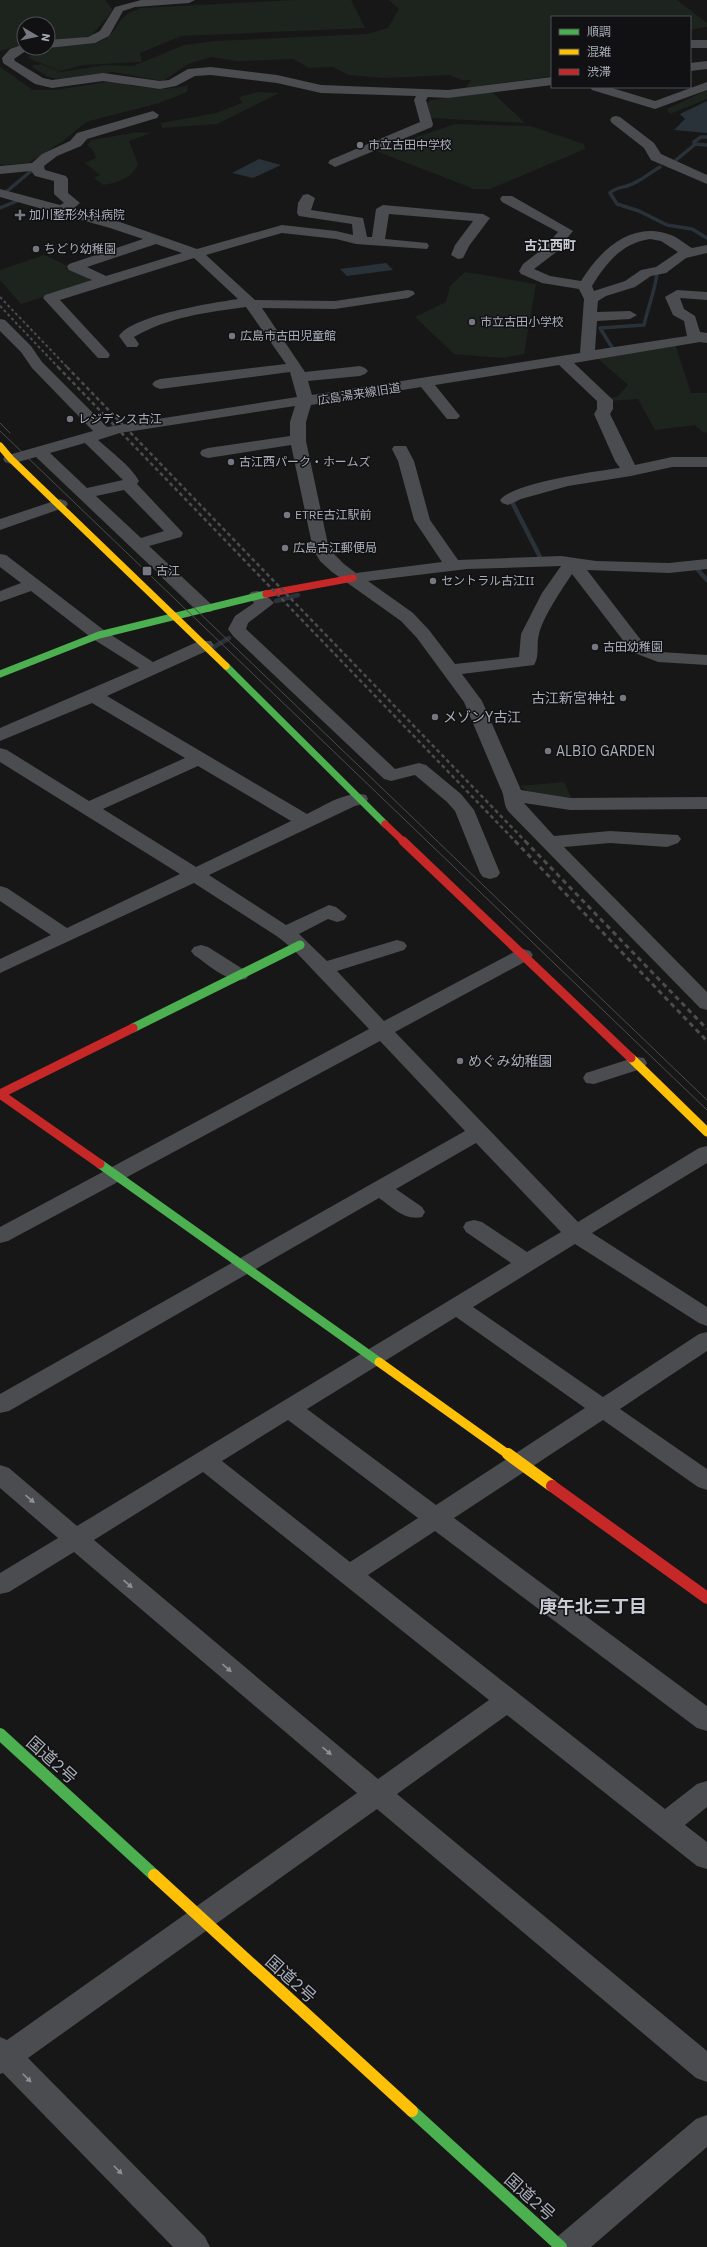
<svg xmlns="http://www.w3.org/2000/svg" width="707" height="2247" viewBox="0 0 707 2247" font-family="'IBM Plex Sans','Noto Sans JP',sans-serif">
<style>
.green{fill:#1d241e}
.water{fill:#2a3239}
.lines{fill:none;stroke-linecap:round;stroke-linejoin:round}
.stream-far1{stroke:#2a3239;stroke-width:3.5}
.stream{stroke:#2a3239;stroke-width:4.5}
.street{fill:#4b4c50;fill-rule:evenodd}
.fast-far2{stroke:#4caf50;stroke-width:7}
.fast-far1{stroke:#4caf50;stroke-width:9}
.fast{stroke:#4caf50;stroke-width:12}
.slow-far2{stroke:#ffc107;stroke-width:7}
.slow-far1{stroke:#ffc107;stroke-width:9}
.slow{stroke:#ffc107;stroke-width:12}
.jam-far2{stroke:#c62828;stroke-width:7}
.jam-far1{stroke:#c62828;stroke-width:9}
.jam{stroke:#c62828;stroke-width:12}
.tram{stroke:#4b4c4f;stroke-width:1}
.rail-far2{stroke:#4b4c4f;stroke-width:2;stroke-dasharray:3 2.5;stroke-linecap:butt}
.rail-far1{stroke:#4b4c4f;stroke-width:2.5;stroke-dasharray:4 3;stroke-linecap:butt}
.rail{stroke:#4b4c4f;stroke-width:3;stroke-dasharray:5 4;stroke-linecap:butt}
.oneway{fill:#8c9099}
.poi-dot{fill:#757880;stroke:#111113;stroke-width:1.5}
.labels{text-anchor:middle;stroke-width:3;stroke-linejoin:round;paint-order:stroke}
.far-poi-label{font-size:12px;fill:#a8adb8;stroke:#111113;text-anchor:start}
.far-street-label{font-size:12px;fill:#a8adb8;stroke:#111113}
.far-neighbourhood-label{font-size:13px;font-weight:bold;fill:#c9ccd4;stroke:#111113}
.poi-label{font-size:14px;fill:#a8adb8;stroke:#111113;text-anchor:start}
.near-street-label{font-size:17px;fill:#a8adb8;stroke:#111113}
.near-neighbourhood-label{font-size:18px;font-weight:bold;fill:#c9ccd4;stroke:#111113}
</style>
<rect width="100%" height="100%" fill="#171717"/>
<path class="green" d="M0,0h105l8,10 -21,25 -17,5 -27,1v-17h-24v20l-24,7z
M295,0h56l14,28 -184,8 -41,17 2,8 -3,1 -56,3 -23,6 -32,-13c13,-18 50,-10 70,-16 14,-4 16,-13 24,-23 3,-5 13,-8 18,-11z
M389,0h288l30,23v4l-17,3v-13h-138v59l-86,12 5,-8h-9l-13,-5 -65,3 -35,-3 -16,-8 -24,1 -16,-9 -56,2 -26,-4 -23,7 -25,17 -50,-9 -55,7 -10,-2 -17,-11 10,-2 20,8 45,-7 27,1 51,-21 32,-4 151,-7 21,-6 11,-19z
M0,67l33,23h22l58,-9 20,5 31,3 24,-3 -1,6 -28,11 -73,19 -24,20 -34,21 -25,2 -3,-1z
M707,90v9l-37,15 -3,-5z
M258,92l21,1 -62,31 -55,4 -1,-5 55,-10 26,-10 -3,-6z
M492,92l33,31 -94,-5 -4,-15 4,-3z
M455,124l75,2 54,18 1,5 -95,40h-16l-98,-38z
M138,132l13,1 -22,8 9,23c-6,14 -20,19 -35,21l-9,-7 6,-3 -15,-12 11,-5 -3,-8 -6,-5 5,-5z
M44,255l24,11 -3,2 25,10v4l-69,22 -21,-24v-10z
M465,272l71,12 -12,70 -21,4 -49,-4 -39,-37 31,-15 4,-16z
M675,344l16,49h16v39l-3,1 -9,-8 -40,5 -17,-31 -29,2 -2,-3 10,-1 11,-12 -32,-28z
M564,782l8,17 -44,-8 -8,-5z"/>
<path class="water" d="M707,101v32l-33,-3 11,-11 -5,-5z
M259,159l22,6 -28,13 -21,-5z
M386,263l7,7 -46,6 -7,-7z"/>
<g class="lines">
<path class="stream-far1" d="M694,144l13,1
M694,145v-3l7,-5h6
M676,160l17,-14
M660,167c-11,6 -19,15 -33,19 -7,2 -12,2 -17,7l7,11 22,7 28,14 25,4 15,9
M6,192l25,-21
M0,208l17,-7
M613,349l-13,-21 44,-3c4,-18 11,-34 13,-52"/>
<path class="stream" d="M516,499l-4,3 29,57
M698,570l9,10
M276,601l22,-6
M214,647l15,-9"/>
<path class="street" d="M141,0h54l-6,3 -54,4 -12,4 -14,25 -14,7 -47,5v-8l40,-3 12,-6 15,-24z
M690,40h17v8h-17z
M24,44v4h6l-16,11 1,2 28,17 9,2 51,-7 57,8 9,-1 19,-11 23,-2 66,8 44,10 127,5 104,-13v8l-104,13 -20,-1 -2,3 7,24 -1,3 -97,40 -7,-4 2,-3 90,-38 -6,-22 2,-4 -95,-3 -44,-10 -66,-8 -16,1 -19,10 -16,3 -57,-8 -51,7 -17,-4 -32,-21 -1,-5 8,-9z
M707,61v8l-17,2v-8z
M707,82v8l-52,19 -63,-19 -2,-3h19l46,14z
M153,111l6,4 -2,3 -70,21 -6,7 -24,10 -13,10 1,4 21,6 2,3v14l12,10 -7,6 47,13 77,27 85,-24 54,6 17,4 -1,-11 -53,-8 -2,-3 1,-10 5,-8 5,-1 7,4 -4,12 52,8 4,19h5l4,-28 7,-4 100,9 7,4 -21,28 -6,12 -5,1 -7,-4 4,-10 18,-24 -84,-7 -4,25 42,4 2,3 -2,3 -71,-5 -20,-5 -54,-6 -76,22 49,45 80,1 73,-11 5,1 2,3 -7,4 -73,11 -73,-1 43,64 55,-6 5,2 3,3 -3,3 -5,2 -52,5 4,14 268,-42 4,-54 -5,-10 -37,-6 -21,-9 -2,-3 4,-7 22,-17 13,-15 -56,-30 -2,-3 2,-3h10l61,35 -18,22 -21,16 16,7 31,5c19,-31 51,-61 90,-46 8,3 14,9 21,13l15,-3v8l-21,5 -20,15 -15,3 -16,11 -29,9 -8,5 -1,11 33,-1 7,4 -7,4 -33,2 -2,29 92,-14 -3,-15 -11,-6 -8,-18 12,-7 30,2v8l-27,-2 4,11 11,7 5,16 7,1v10l-7,-1 -126,21 39,37v9l-3,5 25,51 37,-8h35v10h-35l-41,9 -63,10 -47,13 -13,6 -6,-2 -2,-3c12,-17 97,-29 120,-32l-5,-7 -21,-47 3,-5v-8l-38,-36 -124,20 25,31 -3,3h-10l-26,-32 -110,18 -5,17v19l23,108 15,15 12,9 86,-11 -28,-42 -16,-59 -6,-12 2,-3h12l8,15 16,59 28,40 103,-4 35,5 73,2 38,-4v10l-38,4 -82,-3 57,74 17,8 46,3v10l-49,-3 -26,-10 -60,-78c-10,15 -29,43 -33,60 -3,10 1,22 -5,31l-72,9 20,27 39,89 49,8 137,-1v12l-137,1 -46,-7 30,33 56,-5 68,4 3,4 -3,4 -11,4 -57,-4 -46,4 143,145v18l-7,-2 -192,-197c-5,-7 -3,-16 -8,-24l-36,-85 -47,-64 -16,-17 -69,-49 -12,-11 -7,-12 -22,-104 -83,13 -6,-2 -2,-3 2,-3 6,-2 82,-12v-14l5,-16 -175,27 -22,7c13,12 33,26 41,41l-2,3 46,49 -2,4 -32,9 62,58 3,4 -3,4h-12l-163,-155 -25,7 -6,-2 -2,-3 2,-3 88,-25 -61,-63 -11,-16 -21,-21v-12l5,1 26,26 11,16 65,65 190,-30 -7,-25 -130,17 -5,-2 -3,-3 3,-3 5,-2 126,-15 -40,-57c-38,5 -78,10 -112,30l5,7 -2,3h-10l-8,-11c14,-21 93,-33 119,-37l-44,-41 -134,42 48,52 2,3 -2,3h-10l-55,-60 2,-3 47,-15 -23,-10 -2,-3 2,-3 74,-25 -33,-11 -110,-31v-8l60,16 4,-2 -10,-9v-13l-19,-5 -4,-5 -31,3v-8l32,-3 10,-9 28,-13 7,-8zM650,239l11,2 17,11 -22,15 -15,3 -16,11 -31,10 -2,-5c14,-23 30,-43 58,-47zM156,244l26,9 -76,23 -19,-9zM85,443l38,37 -36,8 -37,-35zM124,490l40,41 -23,7 -45,-42zM561,566l-19,27 -21,41 -2,23 -64,7 -26,-34 -16,-17 -45,-32 99,-12z
M616,116l4,1 34,26 7,11 46,21v9l-56,-24 -7,-12 -32,-25 -2,-3 2,-3z
M60,499l6,2 2,3 -2,3 -66,23v-11z
M0,554l6,1 99,76 48,31 46,-21h12l3,4 -3,4 -104,47 200,118c17,-8 40,-24 59,-19l2,4 -2,4 -11,3 -146,69 77,50 43,-20 7,2 11,9 -3,4 -7,2 -9,-3 -29,15 28,27 63,-19 7,-2 7,2 3,4 -3,4 -67,21 47,50 132,-70 7,-2 7,2 3,4 -3,4 -135,73 183,190 121,-74 8,-2v17l-115,70 115,74v19l-8,-3 -124,-79 -102,63 130,90 96,-63 8,-2v19l-87,58 87,60v21l-9,-3 -95,-67 -149,98 253,188v25l-10,-3 -262,-197 -67,44 297,234 32,-25 10,-3v26l-22,18 22,17v27l-10,-3 -190,-151 -110,79 310,257v31l-11,-4 -319,-269 -349,249 177,179 5,10h-37l-170,-174 -3,1v-37l7,3 350,-247 -283,-241 -65,40 -9,2v-21l58,-35 -58,-50v-23l9,3 68,58 434,-263 -45,-31 -3,-5 3,-5 8,-2 8,2 45,30 34,-20 -85,-89 -80,46 26,18 3,5 -3,5c-17,4 -29,-9 -43,-19l-370,213 -9,2v-19l465,-263 -85,-90 -372,200 -8,2v-16l369,-198 -76,-80 -15,-12 -84,-54 -194,90v-14l51,-24 -51,-34v-15l7,2 60,40 113,-54 -180,-112v-14l7,2 82,51 96,-43 -93,-55 -92,38v-13l139,-60 -46,-29 -62,-48 -31,11v-11l21,-8 -21,-16zM198,766l93,55 -95,46 -93,-58zM456,1317l129,91 -149,97 -129,-96zM288,1420l130,98 -68,44 -128,-101zM203,1472l286,228 -111,79 -284,-239z
M257,591l6,1 11,11 -26,20 -2,6 149,140 24,-6 7,2 35,29 13,16 26,63 -3,4 -7,2 -7,-2 -3,-4 -25,-62 -8,-9 -32,-27 -24,6 -7,-2 -151,-143 -5,-7 7,-13 19,-13 -6,-7 3,-4z
M201,945l7,2 38,24 3,4 -3,4c-18,5 -37,-14 -52,-24l-3,-4 3,-4z
M636,1057l8,1 3,5 -3,5 -50,16 -8,-1 -3,-5 3,-5z
M707,2115v32l-116,100h-39l5,-10 139,-118z"/>
<path class="fast-far2" d="M226,666l159,158
M0,674l99,-39 167,-41"/>
<path class="fast-far1" d="M133,1028l167,-83
M100,1164l279,198"/>
<path class="fast" d="M0,1734l154,141
M412,2111l149,136"/>
<path class="slow-far2" d="M0,446l11,13 215,207"/>
<path class="slow-far1" d="M631,1058l76,74
M379,1362l130,93"/>
<path class="slow" d="M508,1454l44,32
M154,1875l258,236"/>
<path class="jam-far2" d="M266,594l87,-16
M385,824l19,18"/>
<path class="jam-far1" d="M403,841l228,217
M100,1164l-100,-70 133,-66"/>
<path class="jam" d="M552,1486l155,112"/>
<path class="tram" d="M0,423l10,10
M0,431l707,679
M163,578l544,522"/>
<path class="rail-far2" d="M0,297l68,71
M0,306l59,62"/>
<path class="rail-far1" d="M58,367l458,475
M67,367l459,475"/>
<path class="rail" d="M515,841l192,200
M525,841l182,188"/>
</g>
<defs><path id="oneway-solid" d="M-6-.8H1V-3.2L6.5 0L1 3.2V.8H-6Z"/></defs>
<g class="oneway">
<use href="#oneway-solid" transform="translate(30 1499) rotate(41)"/>
<use href="#oneway-solid" transform="translate(128 1584) rotate(41)"/>
<use href="#oneway-solid" transform="translate(227 1668) rotate(40)"/>
<use href="#oneway-solid" transform="translate(327 1751) rotate(40)"/>
<use href="#oneway-solid" transform="translate(27 2078) rotate(45)"/>
<use href="#oneway-solid" transform="translate(118 2170) rotate(45)"/>
</g>
<g class="poi-dot">
<circle cx="360" cy="145" r="4"/>
<path d="M18 209h4v4h4v4h-4v4h-4v-4h-4v-4h4z"/>
<circle cx="36" cy="249" r="4"/>
<circle cx="472" cy="322" r="4"/>
<circle cx="232" cy="336" r="4"/>
<circle cx="70" cy="419" r="4"/>
<circle cx="231" cy="462" r="4"/>
<circle cx="287" cy="515" r="4"/>
<circle cx="285" cy="548" r="4"/>
<rect x="142" y="566" width="10" height="10" rx="2"/>
<circle cx="433" cy="581" r="4"/>
<circle cx="595" cy="647" r="4"/>
<circle cx="623" cy="698" r="4"/>
<circle cx="435" cy="717" r="4"/>
<circle cx="548" cy="751" r="4"/>
<circle cx="460" cy="1061" r="4"/>
</g>
<g class="labels">
<g class="far-poi-label">
<text x="368" y="149">市立古田中学校</text>
<text x="29" y="219">加川整形外科病院</text>
<text x="44" y="253">ちどり幼稚園</text>
<text x="480" y="326">市立古田小学校</text>
<text x="240" y="340">広島市古田児童館</text>
<text x="78" y="423">レジデンス古江</text>
<text x="239" y="466">古江西パーク・ホームズ</text>
<text x="295" y="519">ETRE古江駅前</text>
<text x="293" y="552">広島古江郵便局</text>
<text x="156" y="575">古江</text>
<text x="441" y="585">セントラル古江II</text>
<text x="603" y="651">古田幼稚園</text>
</g>
<g class="far-street-label">
<text transform="translate(359 394) rotate(-9)" y="4">広島湯来線旧道</text>
</g>
<g class="far-neighbourhood-label">
<text x="550" y="250">古江西町</text>
</g>
<g class="poi-label">
<text x="615" y="703" text-anchor="end">古江新宮神社</text>
<text x="443" y="722">メゾンY古江</text>
<text x="556" y="756">ALBIO GARDEN</text>
<text x="468" y="1066">めぐみ幼稚園</text>
</g>
<g class="near-street-label">
<text transform="translate(52 1760) rotate(42)" y="6">国道2号</text>
<text transform="translate(291 1979) rotate(42)" y="6">国道2号</text>
<text transform="translate(530 2197) rotate(42)" y="6">国道2号</text>
</g>
<g class="near-neighbourhood-label">
<text x="593" y="1613">庚午北三丁目</text>
</g>
</g>
<rect x="551" y="16" width="140" height="72" fill="#111113" stroke="#4d4f55"/>
<rect x="559" y="29" width="20" height="6" fill="#4caf50" stroke="#4d4f55"/>
<text x="587" y="36" font-size="12" fill="#a8adb8">順調</text>
<rect x="559" y="49" width="20" height="6" fill="#ffc107" stroke="#4d4f55"/>
<text x="587" y="56" font-size="12" fill="#a8adb8">混雑</text>
<rect x="559" y="69" width="20" height="6" fill="#c62828" stroke="#4d4f55"/>
<text x="587" y="76" font-size="12" fill="#a8adb8">渋滞</text>
<g transform="translate(36 36) rotate(99)"><circle r="19" fill="#111113" stroke="#4d4f55"/>
<path d="M0-3L7 15L0 10L-7 15Z" fill="#757880"/>
<text y="-6" font-size="11" font-weight="bold" text-anchor="middle" fill="#a8adb8">N</text>
</g>
</svg>
